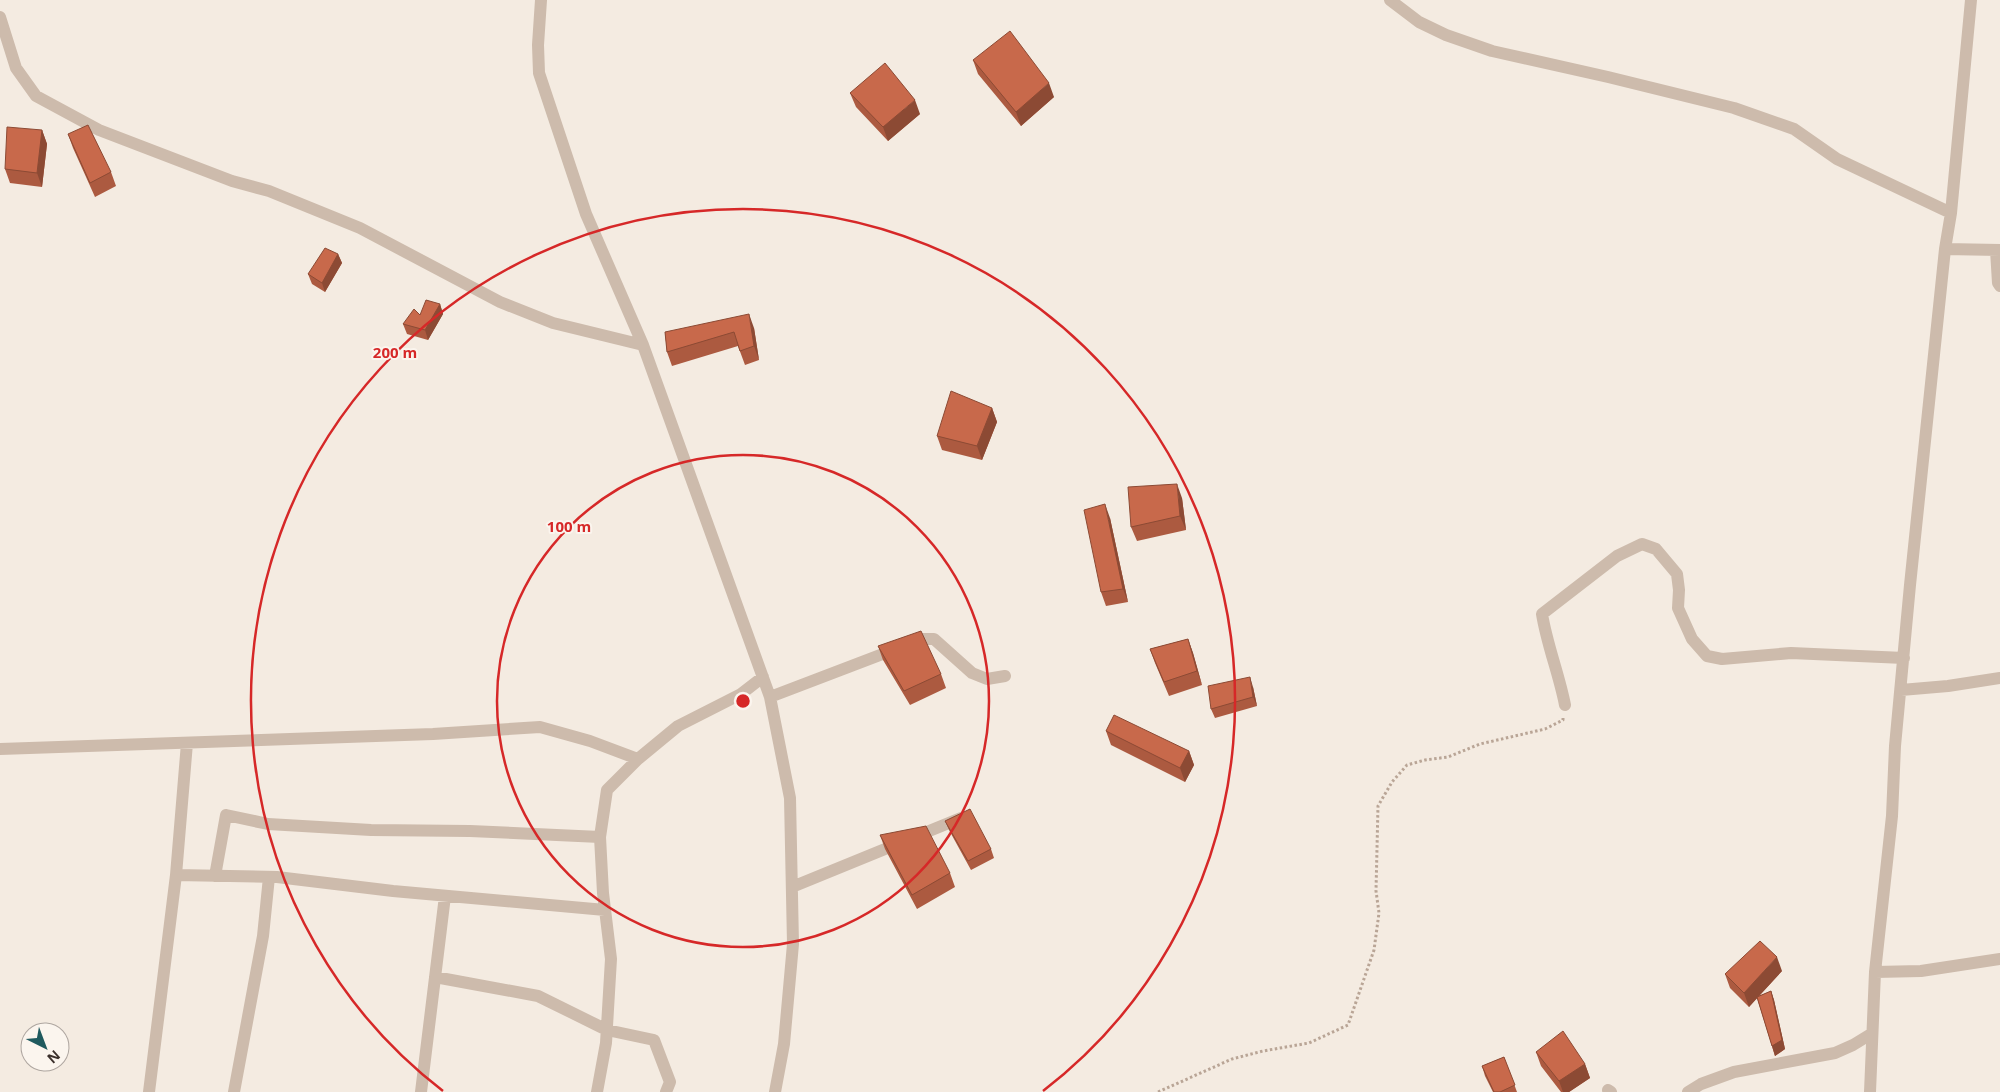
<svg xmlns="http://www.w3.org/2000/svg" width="2000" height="1092" viewBox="0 0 2000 1092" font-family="'Open Sans',sans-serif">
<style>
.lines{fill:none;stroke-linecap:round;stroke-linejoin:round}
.path{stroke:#b9a596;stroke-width:3;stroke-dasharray:2.5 2.5;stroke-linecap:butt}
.minor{stroke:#cdbbac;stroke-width:12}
.wall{fill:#ac5a40}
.shaded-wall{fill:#8c4a34}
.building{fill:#c8694b;stroke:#8c4a34}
.ring{fill:none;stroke:#d62828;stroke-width:2.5}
.centre{fill:#d62828;stroke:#fbf5ee;stroke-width:2.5}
.ring-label{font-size:15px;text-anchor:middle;font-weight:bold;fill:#d62828;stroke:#fbf5ee;stroke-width:4;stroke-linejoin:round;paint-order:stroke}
</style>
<rect width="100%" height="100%" fill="#f4ebe1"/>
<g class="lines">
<path class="path" d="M1158,1092l74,-33 31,-8 46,-8 39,-18 26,-75 5,-37 -3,-22 2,-85 14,-24 15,-17 18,-5 23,-3 32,-13 65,-15 18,-9v-2"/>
<path class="minor" d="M541,0l-3,45 1,28 47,141 57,131 127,352 20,101 3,146 -9,100 -9,48
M1390,0l29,22 27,13 46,16 116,26 126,31 60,21 43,30 114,54
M0,17l16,51 20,28 63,34 133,51 37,10 91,37 140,74 53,21 90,22
M1945,249l55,1
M1996,250l2,33 2,3
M1901,690l47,-4 52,-8
M770,697l152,-58h12l38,34 15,6 18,-3
M1565,705c-6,-31 -18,-60 -23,-91l75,-58 25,-12 14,5 21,25 2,16 -1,18 14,31 15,17 15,3 69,-6 113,5
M0,749l433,-15 107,-7 50,14 48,18
M176,875l101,2 116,14 212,19
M215,876l11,-61 42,9 103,6 99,1 130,6
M792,887l169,-69
M1875,972l46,-1 79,-12
M435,977l103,19 69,34 47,10 16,42 -4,10
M1608,1090l3,2
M149,1092l27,-217 11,-132
M234,1092l29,-156 6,-59
M421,1092l24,-196
M597,1092l9,-49 5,-84 -8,-66 -3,-56 7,-47 31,-31 40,-33 63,-32 22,-17
M1688,1092l13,-8 33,-12 101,-19 18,-8 18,-11
M1870,1092l5,-120 17,-156 3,-70 15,-161 35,-336 6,-36 20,-213"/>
</g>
<path class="wall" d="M973,60l81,37 -33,29 -43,-52z
M850,93l70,21 -32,27 -32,-34z
M42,130l5,14 -5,43 -32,-4 -5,-14z
M68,134l43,38 5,14 -21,11 -22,-49z
M338,254l4,9 -17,29 -13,-8 -4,-10z
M440,304l3,10 -15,26 -21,-6 -4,-10z
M754,328l5,32 -14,5 -7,-19 -66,20 -5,-14 -2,-20z
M992,408l5,14 -15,38 -40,-10 -5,-14z
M1182,498l4,32 -49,11 -6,-14z
M1110,518l18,84 -22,4 -5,-14z
M1188,639l5,14 9,32 -33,11 -14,-33 -5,-14z
M878,646l63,28 5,14 -36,17 -27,-45z
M1253,687l4,19 -42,12 -4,-9z
M1106,731l83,20 5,14 -9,17 -74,-37z
M945,821l46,28 3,9 -23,12 -22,-40z
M880,835l70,38 5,14 -38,22 -32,-60z
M1782,971l-23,25 12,-5 3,9 11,49 -10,7 -18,-58 -8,9 -19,-19 -5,-14z
M1536,1052l49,12 5,14 -21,14h-8l-20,-26z
M1504,1057l13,35h-24l-8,-16 -3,-10z"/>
<path class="shaded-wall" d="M1049,83l5,14 -33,29 -5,-14z
M915,100l5,14 -32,27 -5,-14z
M42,130l5,14 -5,43 -5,-14z
M338,254l4,9 -17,29 -3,-9z
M440,304l3,10 -15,26 -3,-10z
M749,314l5,14 5,32 -5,-14z
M992,408l5,14 -15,38 -5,-14z
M1177,484l5,14 4,32 -6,-14z
M1105,504l5,14 18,84 -5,-13z
M1188,639l5,14 9,32 -5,-14z
M1250,677l3,10 4,19 -4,-9z
M1189,751l5,14 -9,17 -5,-14z
M1777,957l5,14 -33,36 -5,-14z
M1771,991l3,9 11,49 -10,7 -3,-10z
M1585,1064l5,14 -21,14h-6l-4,-11z"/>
<path class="building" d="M1010,31l39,52 -33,29 -43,-52z
M885,63l30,37 -32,27 -33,-34z
M88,125l23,47 -21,11 -22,-49z
M7,127l35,3 -5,43 -32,-4z
M325,248l13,6 -16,29 -14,-9z
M426,300l14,4 -15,26 -22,-6 11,-15 6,6z
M749,314l5,32 -14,5 -6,-19 -67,20 -2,-20z
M951,391l41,17 -15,38 -40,-10z
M1177,484l3,32 -49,11 -3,-40z
M1105,504l18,85 -22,3 -17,-82z
M921,631l20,43 -37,17 -26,-45z
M1188,639l9,32 -33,11 -14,-33z
M1250,677l3,20 -42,12 -3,-23z
M1114,715l75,36 -9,17 -74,-37z
M970,809l21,40 -23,12 -23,-40z
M926,826l24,47 -38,22 -32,-60z
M1760,941l17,16 -33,36 -19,-19z
M1771,991l11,49 -10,6 -15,-49z
M1563,1031l22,33 -26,17 -23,-29z
M1504,1057l11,28 -15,7h-6l-12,-26z"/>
<g class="ring">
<circle cx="743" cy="701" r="246"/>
<path d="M443 1091A492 492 0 1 1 1043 1091"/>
</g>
<circle cx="743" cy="701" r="8" class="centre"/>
<g class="ring-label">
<text x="395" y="358">200 m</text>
<text x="569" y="532">100 m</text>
</g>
<g transform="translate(45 1047) rotate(138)"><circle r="24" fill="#fbf5ee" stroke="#aea6a0"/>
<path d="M0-4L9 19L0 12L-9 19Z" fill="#1f5a5e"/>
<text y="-8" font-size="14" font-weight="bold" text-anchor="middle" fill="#3b302b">N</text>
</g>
</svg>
